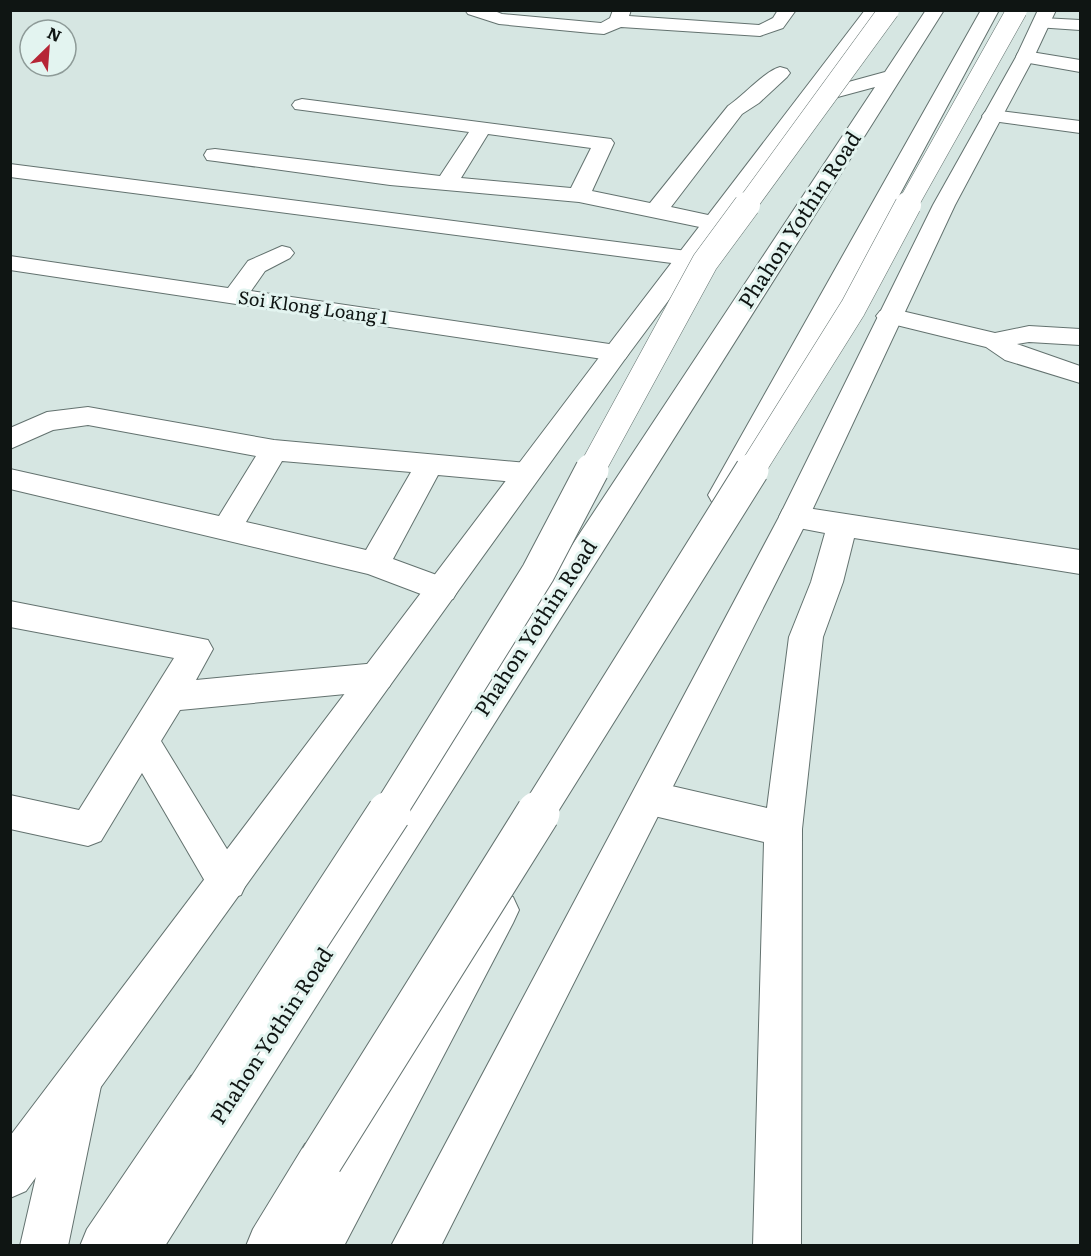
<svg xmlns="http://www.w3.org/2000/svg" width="1091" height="1256" viewBox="0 0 1091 1256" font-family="Literata,serif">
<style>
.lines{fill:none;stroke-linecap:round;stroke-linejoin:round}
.minor-casing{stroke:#63726f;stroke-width:2}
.major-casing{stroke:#63726f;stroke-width:2}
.highway-casing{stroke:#63726f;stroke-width:2}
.minor{fill:#fff;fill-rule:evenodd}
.major{fill:#fff;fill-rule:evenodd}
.highway{fill:#fff;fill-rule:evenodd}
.highway-bridge-far3-casing{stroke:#63726f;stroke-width:21;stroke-linecap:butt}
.highway-bridge-far2-casing{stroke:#63726f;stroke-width:27;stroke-linecap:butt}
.highway-bridge-far1-casing{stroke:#63726f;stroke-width:35;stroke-linecap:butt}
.highway-bridge-casing{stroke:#63726f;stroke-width:45;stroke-linecap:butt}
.highway-bridge-far3{stroke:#fff;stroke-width:20}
.highway-bridge-far2{stroke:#fff;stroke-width:26}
.highway-bridge-far1{stroke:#fff;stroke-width:33}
.highway-bridge{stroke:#fff;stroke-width:43}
.labels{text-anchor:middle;stroke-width:6;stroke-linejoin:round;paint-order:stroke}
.far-street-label{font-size:18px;fill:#0f1513;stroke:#e3f4f0}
.street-label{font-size:21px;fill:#0f1513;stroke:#e3f4f0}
</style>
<rect width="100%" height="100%" fill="#d6e6e2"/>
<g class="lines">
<defs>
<path id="minor" d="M465,10h27l10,4 99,9 9,-5 3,-8h18l-2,6 130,9 14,-7 5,-8h18l-13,18 -23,8 -139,-9 -17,7 -13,-1 -92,-9 -31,-10z
M1042,18l38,2v10l-44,-3 -3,-4z
M1025,51l55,9v12l-62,-11 -2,-4 2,-4z
M780,67l7,2 3,4 -3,4 -28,26 -17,11 -71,93 51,11 3,5 -3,5 -8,2 -135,-28 -189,-17 -175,-24 -8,-1 -3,-5 3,-5 8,-1 225,27 29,-44 -174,-23 -3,-4 3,-4 7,-2 309,40 3,4 -22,48 58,12 78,-97c15,-10 37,-35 52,-39zM488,134l103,14 -20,40 -110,-10z
M992,110l88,11v12l-95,-13 -3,-4 3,-4z
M10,164l677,87 8,2 4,5 -4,5 -8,2 -677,-88z
M282,246l8,2 4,5 -4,5 -25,13 -14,20 365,54 9,2 4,6 -4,6 -9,2 -606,-91v-14l218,32 20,-27z
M889,308l106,25 34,-7 51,3v16l-51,-3 -12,2 63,22v17l-75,-23 -19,-13 -106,-26 -4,-5 4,-5z
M88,407l186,33 253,23 10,3 5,7 -5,7 -10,3 -89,-8 -45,84 60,22 5,9 -5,9 -11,3 -74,-28 -358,-85v-20l209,47 37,-60 -168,-31 -35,5 -43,19v-21l37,-16zM282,461l129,11 -45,78 -120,-28z
M794,506l286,44v24l-226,-36 -11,44 -20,55 -21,192 -1,417h-48l11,-404 -114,-27 -13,-5 -6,-12 6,-12 13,-5 117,27 22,-171 22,-55 14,-49 -42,-8 -4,-8 4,-8z
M10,601l198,39 5,9 -17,31 181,-17 12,4 5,10 -5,10 -12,4 -197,19 -19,31 86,141 -6,13 -14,5 -14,-5 -71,-122 -41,68 -13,5 -78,-17v-34l69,15 95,-152 -164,-31z"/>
<path id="major" d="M865,10h19l-259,349 -599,832 -16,7v-62l597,-789z
M1038,10h18l-22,47 -79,148 -146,312 -368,729h-50l388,-729 154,-312 83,-148z"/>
<path id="highway" d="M926,10h18l-779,1236h-85l7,-17 104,-153 16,-6 14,6 654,-989 -67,18 -7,-2 -3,-4 3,-4 84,-23z
M981,10h18l-261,485 -4,7 -11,4 -11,-4 -4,-7z
M499,891l14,6 6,13 -6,13 -169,323h-98l7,-17 52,-85 16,-7 16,7 5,11 143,-258z
M80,1059l16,6 6,16 -34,165h-48l38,-165 6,-16z"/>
</defs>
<use href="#minor" class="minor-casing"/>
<use href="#major" class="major-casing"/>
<use href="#highway" class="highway-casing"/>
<use href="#minor" class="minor"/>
<use href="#major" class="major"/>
<use href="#highway" class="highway"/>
<defs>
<path id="highway-bridge-far3" d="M746,206l143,-196
M907,206l110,-196"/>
<path id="highway-bridge-far2" d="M591,471l114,-209 42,-57
M751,471l102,-163 55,-103"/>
<path id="highway-bridge-far1" d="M388,814l150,-241 54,-103
M537,814l215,-344"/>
<path id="highway-bridge" d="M207,1092l182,-279
M321,1160l217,-347"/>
</defs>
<use href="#highway-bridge-far3" class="highway-bridge-far3-casing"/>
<use href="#highway-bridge-far2" class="highway-bridge-far2-casing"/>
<use href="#highway-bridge-far1" class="highway-bridge-far1-casing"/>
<use href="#highway-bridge" class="highway-bridge-casing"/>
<use href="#highway-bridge-far3" class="highway-bridge-far3"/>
<use href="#highway-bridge-far2" class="highway-bridge-far2"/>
<use href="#highway-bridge-far1" class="highway-bridge-far1"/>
<use href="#highway-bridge" class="highway-bridge"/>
</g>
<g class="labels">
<g class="far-street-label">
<text transform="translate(313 308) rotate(8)" y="6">Soi Klong Loang 1</text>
</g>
<g class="street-label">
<text transform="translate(800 220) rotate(-57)" y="7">Phahon Yothin Road</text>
<text transform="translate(536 628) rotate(-57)" y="7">Phahon Yothin Road</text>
<text transform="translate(272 1036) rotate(-57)" y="7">Phahon Yothin Road</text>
</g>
</g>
<rect width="1091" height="1256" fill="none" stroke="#0f1513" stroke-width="24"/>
<g transform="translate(48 48) rotate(25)"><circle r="28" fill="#e3f4f0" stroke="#8e9b98" stroke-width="1.5"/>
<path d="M0-4.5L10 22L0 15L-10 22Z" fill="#b62536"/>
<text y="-9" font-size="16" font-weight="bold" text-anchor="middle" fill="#0f1513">N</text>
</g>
</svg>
